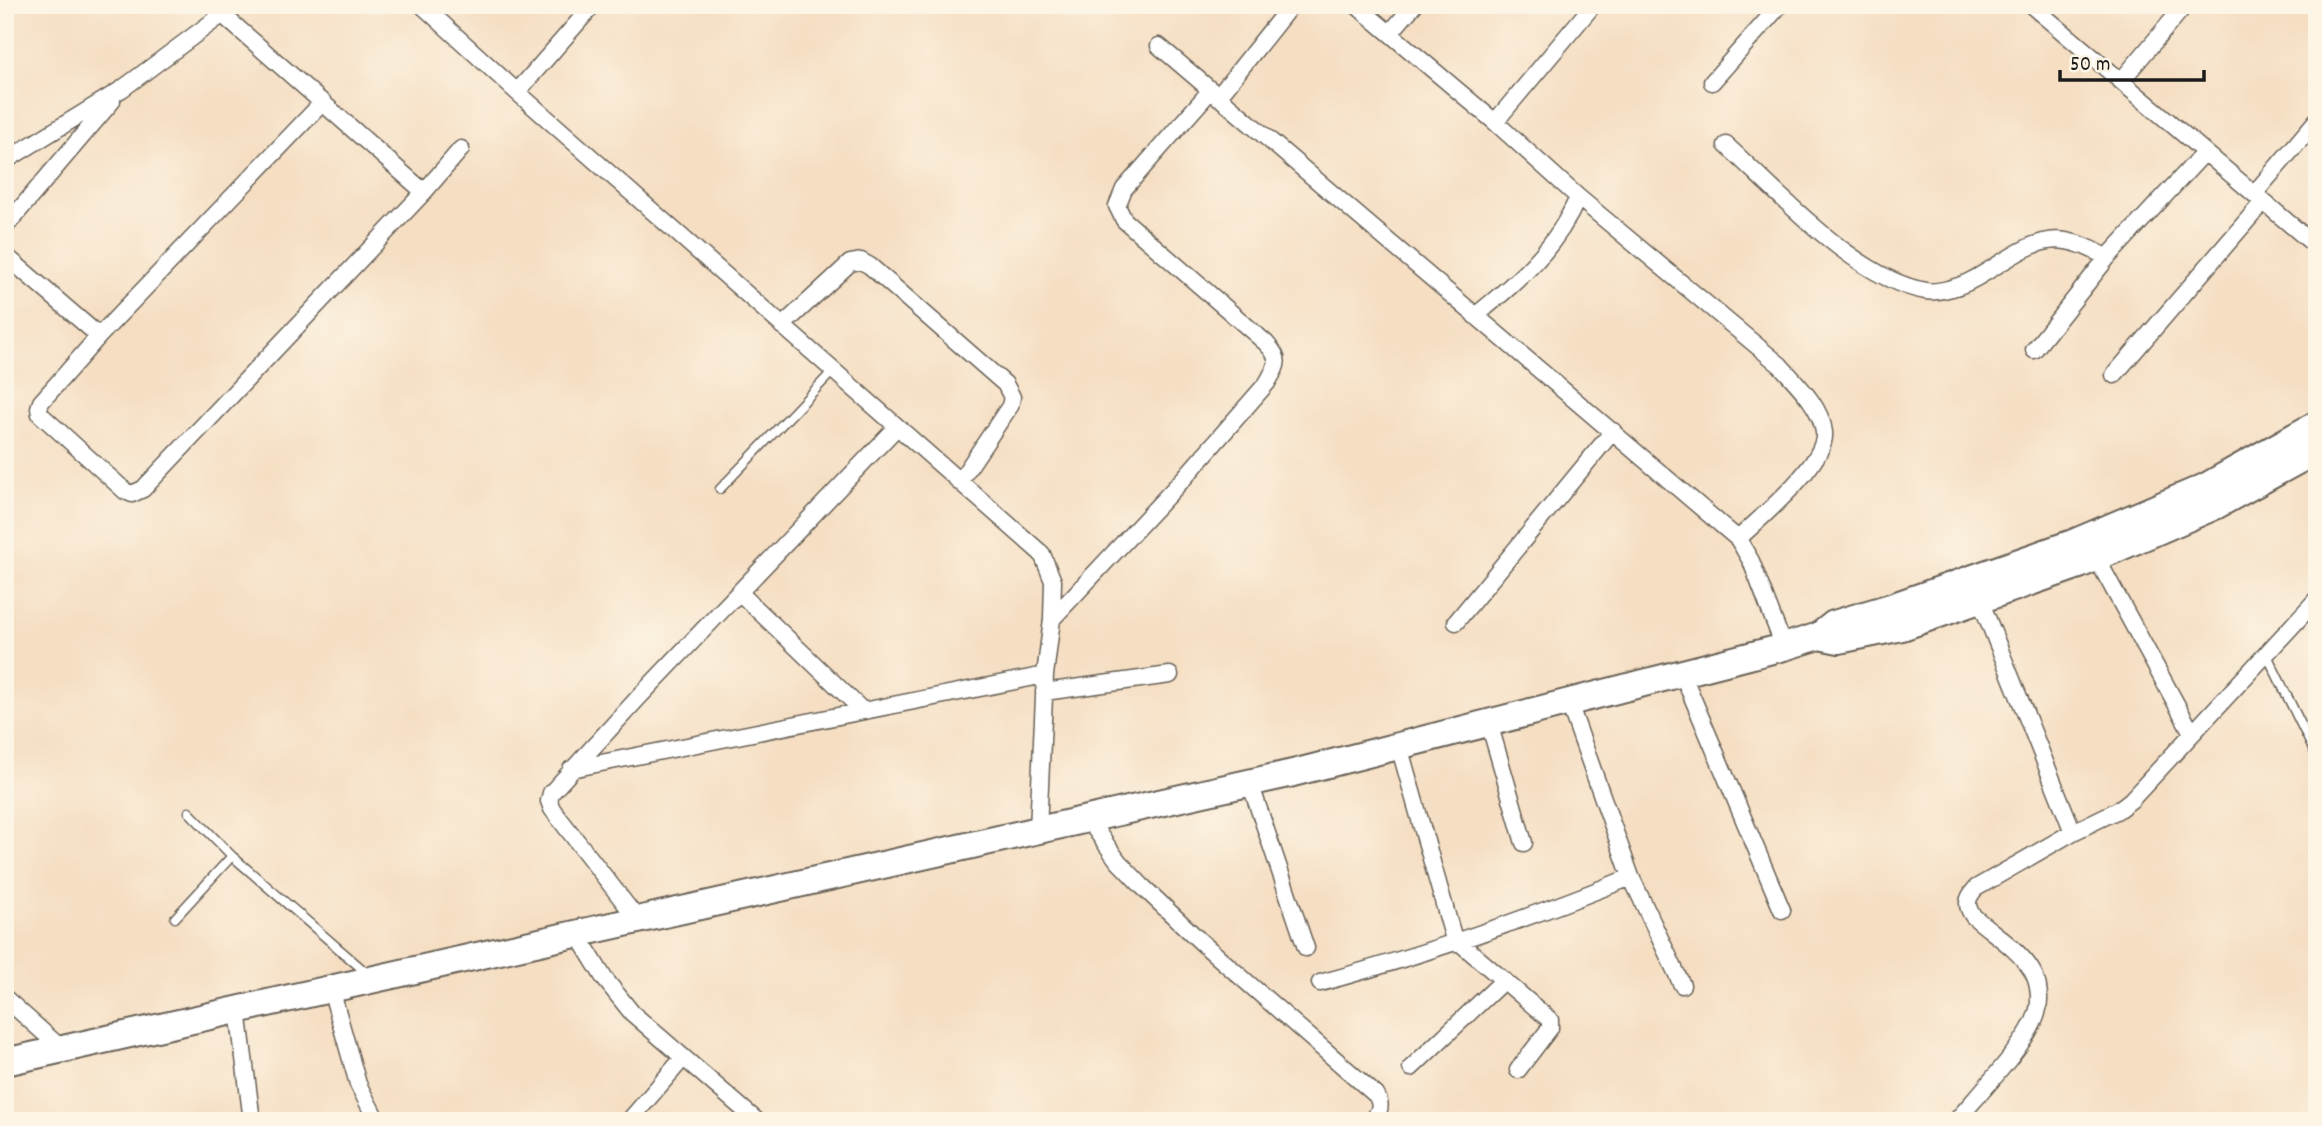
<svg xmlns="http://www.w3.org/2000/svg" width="2322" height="1126" viewBox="0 0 2322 1126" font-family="Dekko,sans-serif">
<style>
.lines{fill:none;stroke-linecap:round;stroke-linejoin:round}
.service-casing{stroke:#686056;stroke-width:11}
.minor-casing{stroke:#686056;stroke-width:19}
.trunk-casing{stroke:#686056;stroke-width:30}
.service{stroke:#fff;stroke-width:8}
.minor{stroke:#fff;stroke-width:16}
.trunk{stroke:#fff;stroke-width:26}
</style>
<rect width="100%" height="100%" fill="#fcf5e5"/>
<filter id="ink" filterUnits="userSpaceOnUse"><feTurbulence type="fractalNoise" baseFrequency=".0143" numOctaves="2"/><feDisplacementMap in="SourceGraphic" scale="14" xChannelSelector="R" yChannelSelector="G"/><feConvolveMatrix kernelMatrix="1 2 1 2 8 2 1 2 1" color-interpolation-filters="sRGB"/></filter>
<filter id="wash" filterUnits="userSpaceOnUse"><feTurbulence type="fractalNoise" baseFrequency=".00686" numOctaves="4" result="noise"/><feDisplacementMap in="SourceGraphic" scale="28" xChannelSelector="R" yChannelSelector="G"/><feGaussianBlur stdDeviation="1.57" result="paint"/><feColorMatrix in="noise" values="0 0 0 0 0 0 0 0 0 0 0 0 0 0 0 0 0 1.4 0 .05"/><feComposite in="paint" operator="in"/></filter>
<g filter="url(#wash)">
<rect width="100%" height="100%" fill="#f5dec2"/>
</g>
<g filter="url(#ink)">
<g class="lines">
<defs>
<path id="service" d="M720,489l113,-118
M2266,653l51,104
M189,812l43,44 137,119
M175,918l57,-62"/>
<path id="minor" d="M422,5l95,87 525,462 11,27 -1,38 -7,56 -7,155
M1356,5l139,117 83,75 202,168c16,18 41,41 44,67 4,30 -64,86 -86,107
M2031,5l286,242
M223,15l201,177
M1390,33l24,-28
M1159,46l579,493 13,22 33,86
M2121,81l64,-76
M1712,82l68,-77
M517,92l76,-87
M1218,97l73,-92
M323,102l-224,234 -58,66 -2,6 1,6 85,77 7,3 11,-5 281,-297 37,-43
M1495,122l98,-117
M1726,145c52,47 131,135 200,146 8,2 18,-1 26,-3 13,-3 23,-9 34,-16 47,-29 68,-47 121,-14
M5,161l117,-72 113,-84
M2254,194l63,-74
M5,227l107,-126
M5,255l94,81
M1475,316c42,-34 82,-68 103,-119
M782,326l68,-63 11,-2 9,5 135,118 7,13 -2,9 -51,76
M2034,350l73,-92 98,-106
M2114,375l149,-173
M2096,557l96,176
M739,592l123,118
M1980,600l93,232
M1052,619l133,-142 82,-94c11,-19 15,-23 -1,-40l-142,-123 -7,-14 7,-17 87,-99
M1456,622l157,-191
M1682,673l100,237
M1044,692l126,-17
M1569,703l62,174 51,108
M1489,723l35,120
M1399,746l56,197
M571,769l474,-94
M1250,783l56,165
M1088,819l30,42 24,25 59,56 175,153c7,11 3,17 -4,26
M638,920l-86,-111 -3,-8 2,-8 88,-96 258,-270
M577,934l27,44 28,35 125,108
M1459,942l91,78v8l-32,42
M1320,983c107,-29 209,-65 311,-106
M331,989l27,95 19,37
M5,998l57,51
M238,1010l14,111
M1411,1068l93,-88
M629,1121l54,-63
M1956,1121c21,-25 73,-79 81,-108 4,-12 2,-31 -5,-42 -13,-22 -40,-38 -59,-55 -8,-11 -6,-18 3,-28l97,-56 45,-22 13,-10 186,-201"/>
<path id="trunk" d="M1824,637l15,3 63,-13 177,-62 136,-59 102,-56
M5,1062l1288,-289 491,-126 35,-11 15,-12 60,-18 179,-63 132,-56 112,-63"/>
</defs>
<use href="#service" class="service-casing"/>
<use href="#minor" class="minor-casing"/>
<use href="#trunk" class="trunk-casing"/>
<use href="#service" class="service"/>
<use href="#minor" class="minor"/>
<use href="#trunk" class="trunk"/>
</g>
</g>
<rect width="2322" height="1126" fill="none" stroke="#fcf5e5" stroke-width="28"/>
<path d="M2060 70v10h144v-10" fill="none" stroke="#1c1c1c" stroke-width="3.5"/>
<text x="2070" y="70" font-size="21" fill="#1c1c1c" stroke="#fcf5e5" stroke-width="5" paint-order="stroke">50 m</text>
</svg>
